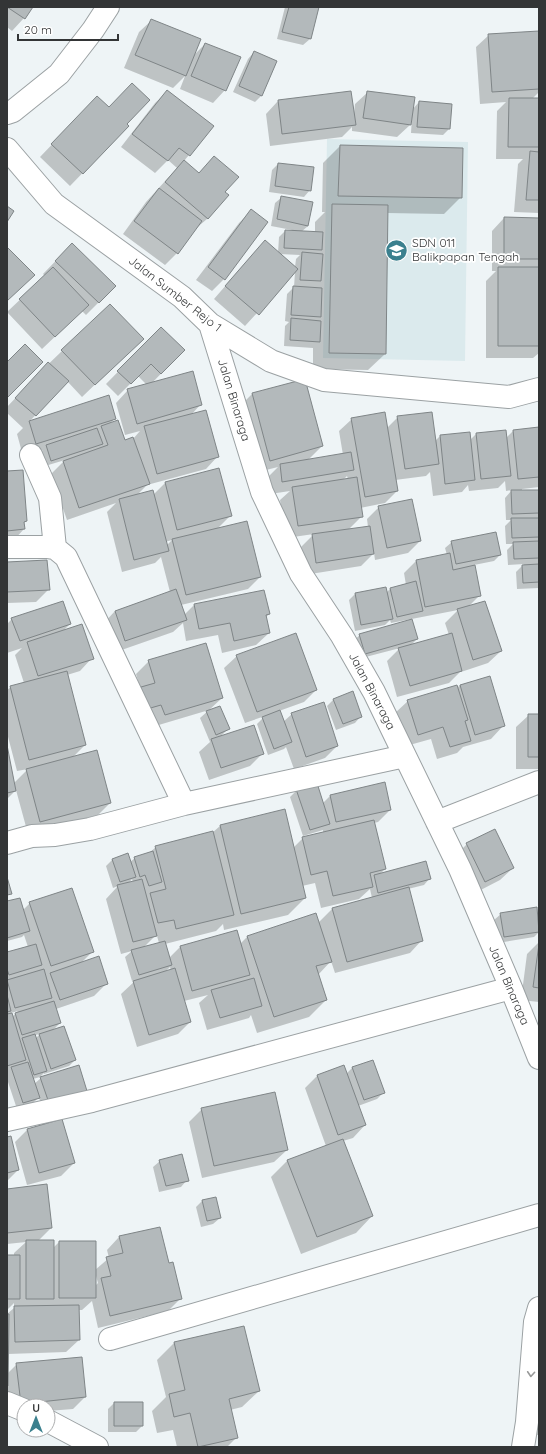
<svg xmlns="http://www.w3.org/2000/svg" width="546" height="1454" viewBox="0 0 546 1454" font-family="Quicksand,sans-serif">
<style>
.built{fill:#dbeaed}
.shadow{fill:#0003;fill-rule:evenodd}
.building{fill:#b3b9bb;stroke:#7f8587}
.lines{fill:none;stroke-linecap:round;stroke-linejoin:round}
.minor-casing{stroke:#9ba1a3;stroke-width:24}
.major-casing{stroke:#9ba1a3;stroke-width:24}
.minor{stroke:#fff;stroke-width:22}
.major{stroke:#fff;stroke-width:22}
.oneway{stroke:#999a9a}
.labels{text-anchor:middle;stroke-width:3.5;stroke-linejoin:round;paint-order:stroke}
.poi-label{font-size:12px;fill:#333536;stroke:#fff;text-anchor:start}
.street-label{font-size:12px;fill:#333536;stroke:#fff}
</style>
<rect width="100%" height="100%" fill="#eef4f6"/>
<path class="built" d="M327,139l141,3 -3,219 -142,-3z"/>
<path class="shadow" d="M7,7h25l-8,11 -12,13 -5,-4z
M285,7h33l-8,32 -7,6 -26,-6z
M152,20l41,36 12,-12 20,46 -12,13 -33,-14 5,-13 -12,12 -49,-20 15,-36z
M539,32v60l-7,7h7v114l-25,-1 4,-48 5,-5h-27l1,-48 9,-9 -26,2 -4,-57 13,-12z
M254,52l8,43 -7,7 -22,-10 15,-33z
M168,91l45,35 -29,35 14,13 16,-17 10,36 4,2 -21,24 -13,11 -17,23 -12,12 -42,-31 23,-32 31,-34 -9,-8 -13,13 -34,-26 34,-44z
M368,92l44,18 7,-8 32,2 -2,25 -6,6 -32,-2 1,-16h-1l-1,8 -13,12 -45,-6v-4l-10,10 -72,9 -4,-32 12,-13 76,13 1,-10z
M85,110l43,16 -58,60 -30,-29z
M340,146l121,51 -17,17 -57,-1 -2,141 -17,16 -55,-1v-21l-29,-2 1,-20 4,-4 -4,-1 2,-27 7,-7 1,-15 -50,54 -31,-27 39,-45 25,-1 1,-16 6,-6h7v-1l-21,-4 4,-23 7,-6 26,29 -7,6 14,1v-11l10,-10h-3l1,-49zM279,254l21,1 -4,4 -1,8z
M278,164l32,26 -6,7 -35,-5 3,-22z
M251,211l-27,68 -12,12 -16,-11 43,-57z
M504,218l35,1v134l-6,5h-47v-77l10,-10h-4v-40z
M72,244l43,42 -29,29 -4,-4 -40,38 -35,-37 38,-36 -2,-2z
M161,328l23,22 -33,34 50,20 -10,11 27,41 -12,13 -59,16 -10,10h16l12,-12 53,-14 13,46 -14,14 43,48 -12,12 -67,16 3,10 10,-10 69,-14 6,23 -3,3 3,16 -13,12 -34,8 -4,-18 -32,6 -3,-18 -10,9 -60,21 -10,-29 12,-13 55,-19 -9,-35 -6,6 -33,9 -15,-60 9,-9 -49,17 -16,-46 14,-14 -20,6 -5,-14 3,-2 -20,6 -6,-22 6,-6 -16,-15v-6l29,-31 26,-25h68l-48,46 -15,-16 -37,40 85,-3 -5,6 15,17 8,-2 7,-8 -15,4 -9,-32 12,-13 19,-5 -9,-9 -20,20 -12,-12zM172,540l-6,6 -1,-4z
M252,394l70,52 -14,14 35,-5 -4,-24 13,-12 34,10 12,-12 37,24 5,-5 29,-3 1,7 6,-6 30,4 7,-7 26,-3v59l-17,2v2h17v97l-22,1 -1,-17 8,-8 -16,1 -1,-15 6,-6h-7l-1,-18 6,-6h-5l-1,-22 7,-8 -6,1 -1,-10 -7,7 -29,3 -1,-6 -6,7 -29,4 -3,-24 -4,4 -31,4 2,11 -12,12 -25,5 2,8 -14,14 20,-3 -1,-8 12,-12 41,34 -12,12 -33,7 -1,-7 -13,13 -57,9 -4,-27 14,-14 -28,4 -6,-38 10,-9 -20,3 -2,-17 10,-10 -20,5 -18,-66zM347,476l1,3 -5,1z
M7,472l19,49 -3,2 1,6 -12,13h-5z
M452,542l48,13 -6,6 -20,4 6,30 -12,12 33,44 -13,12 -27,9v-1l-12,12 -52,14 -10,-36 13,-13 -42,11 -5,-18 7,-6 57,4 -7,7 39,-11 -4,-12 13,-13 -67,13 -1,-3 -5,5 -30,6 -6,-31 6,-6 30,-6 1,5 4,-4 16,-4 -2,-12 12,-12 31,-6 -2,-7z
M7,563l42,26 -13,13 -29,1z
M12,619l58,5 -8,8 30,26 -12,13 -13,4 18,70 -13,13 38,45 -12,12 -70,19 -12,-44 -9,9v-49l7,33 14,-14 -11,2 -10,-38v-43l4,-3 13,-4 -9,-28 7,-7 -15,5v-29z
M237,656l79,34 -12,12 -25,9 4,11 9,-8 45,32 -12,12 -31,11 -8,-22 -2,2 -16,6 -11,-31 8,-8 -20,7 -21,-55z
M149,661l73,37 -14,13 20,18 -8,8 42,17 -12,12 -41,14 -10,-28 11,-10 -10,-24 9,-8 -57,17 -16,-53z
M489,677l14,49 -12,13 -28,8 -6,6 -20,6 -6,-20 -25,7 -11,-33 13,-12 49,-13 3,-3z
M333,700l28,16 -6,7 -19,7 -9,-24z
M529,715h10v54h-23v-42z
M384,783l6,27 -12,12 -4,1 11,46 -5,5 50,4 -6,7 -16,4 14,51 -12,13 -75,20 -4,-12 -13,14 8,25 -17,17 -52,16 -6,-18 -2,3 -42,12 -8,-27 9,-8 -24,6 6,21 -12,12 -41,13 -16,-53 15,-14 -4,1 -7,-24 7,-6 -11,3 -15,-55 12,-13 -5,2 -7,-22 6,-6 18,2 5,-4 14,-5 7,-6 56,-14 8,-7 64,-16 9,38 10,-10 20,-5v-3l-20,6 -13,-39 7,-7 25,14 8,-8zM132,879l1,3 -5,2zM315,883l6,25 38,-9 11,-10 2,9 -40,11 -14,14 -70,13 -8,8 -3,-13 -57,16 -11,11 -4,-14 51,-13 7,-7 1,6 64,-15 17,-17 -3,-12zM155,936h2l2,7 -15,4zM170,967l1,4 -7,2z
M467,844l46,24 -13,12 -27,14 -19,-37z
M7,902l16,8 7,-7 63,48 -12,12 26,20 -13,13 -38,13 4,14 -7,7 22,30 -6,6 -25,8v-1l-4,4 -7,2 1,5 7,-6 37,-12 -36,43 -3,-12 -7,7 -15,5 -10,-30v-98l2,-2h-2v-26l21,-6 -4,-12 -2,2 -15,4zM18,1011l-6,6 -1,-4zM40,1034l-4,4 -1,-3z
M536,908l3,24 -5,5 -36,6 -4,-23 7,-6z
M539,942v60l-18,-2 6,-46z
M372,1061l11,32 -6,6 -19,7 7,19 -12,13 -10,3 29,75 -16,17 -55,21 -30,-77 17,-17 38,-14 -21,-58 12,-12 29,-2 6,-6z
M202,1109l85,41 -13,12 -72,16 -13,-56z
M27,1130l47,33 -13,13 -34,9 -12,-43z
M7,1138l11,32 -11,11z
M160,1161l27,19 -6,7 -22,5 -6,-25z
M7,1190l44,38 -13,13 15,7 6,-6h36v28l14,-12 -2,-8 12,-13 40,-9 9,36 13,34 -13,13 -70,17 -6,-27 -10,9h-4l1,30 -13,12 -58,2 -1,20 10,-10 68,33 -12,12 -25,2v-5h-24l-17,-6v-86l7,-6v-5l-7,7v-54h7v-3l12,-11 -19,2zM96,1276l2,7 -3,3z
M202,1201l18,17 -7,6 -12,3 -5,-20z
M243,1327l16,64 -17,16 -12,3 7,27 -10,10h-50l-4,-17 -16,3 -5,-22 14,-14 -9,-37 17,-17z
M539,1357v78h-7z
M114,1403h28v23l-6,6h-28v-23z"/>
<path class="building" d="M7,7h26l-8,12z
M289,7h30l-8,32 -29,-7z
M151,19l50,20 -15,37 -51,-21z
M539,31v58l-47,3 -4,-58z
M205,43l36,14 -15,34 -35,-15z
M254,51l23,10 -15,35 -23,-10z
M132,83l18,17 -23,24 2,2 -46,48 -32,-30 46,-48 12,11z
M167,90l47,36 -24,30 -11,-8 -11,13 -36,-27z
M351,91l5,34 -74,9 -4,-34z
M367,91l48,6 -4,28 -48,-7z
M509,98h30v49h-31z
M419,101l33,3 -2,25 -33,-2z
M340,145l123,3 -1,50 -124,-2z
M530,151l9,1v48h-13z
M214,156l25,21 -14,15 4,3 -21,24 -43,-37 19,-22 15,13z
M278,163l36,4 -3,24 -36,-5z
M159,188l43,33 -24,33 -44,-33z
M281,196l32,6 -5,24 -31,-7z
M332,204l56,1 -2,149 -57,-1z
M7,206l7,5 -7,11z
M251,209l17,13 -43,58 -17,-13z
M504,217l35,1v41h-35z
M285,230l38,2 -1,18 -38,-2z
M265,240l33,29 -39,46 -34,-29z
M72,243l44,43 -17,17 -44,-42z
M7,247l28,28 -28,26z
M302,252l21,2 -2,27 -21,-1z
M53,267l36,38 -34,32 -36,-38z
M498,267h41v79h-41z
M293,286l29,2 -1,29 -30,-2z
M110,304l34,35 -49,46 -34,-35z
M291,318l30,3 -1,21 -30,-2z
M161,327l24,23 -24,24 -10,-10 -20,20 -14,-13z
M25,344l18,18 -36,36v-36z
M48,362l21,19 -33,35 -21,-18z
M193,371l9,34 -65,19 -10,-35z
M305,379l18,67 -53,15 -18,-68z
M109,395l7,24 -80,25 -7,-23z
M206,410l13,47 -62,17 -13,-48z
M385,412l13,79 -33,6 -14,-79z
M432,412l7,52 -34,5 -8,-53z
M118,420l7,20 8,-3 17,47 -71,24 -16,-47 45,-16 -7,-19z
M539,427v50l-21,2 -5,-49z
M97,428l6,16 -52,17 -5,-16z
M506,430l5,46 -30,3 -5,-46z
M470,432l5,48 -30,4 -5,-49z
M351,452l3,18 -72,12 -2,-18z
M219,468l13,48 -55,14 -12,-48z
M23,470l4,51 -3,1 1,7 -18,2v-60z
M357,477l6,40 -65,9 -6,-39z
M153,490l16,61 -35,9 -15,-61z
M511,490h28v23l-27,1z
M412,499l9,42 -34,7 -9,-42z
M511,518h28v19l-27,1z
M247,521l14,56 -75,18 -14,-56z
M370,526l4,28 -58,9 -4,-29z
M496,532l5,23 -45,9 -5,-23z
M539,541v17l-25,1 -1,-17z
M450,553l3,17 22,-5 6,31 -56,11 -9,-47z
M47,560l3,30 -43,2v-30z
M539,564v18l-16,1 -1,-18z
M416,581l7,30 -26,6 -7,-29z
M386,587l7,32 -32,6 -6,-32z
M176,589l11,31 -62,21 -10,-30z
M264,590l6,24 -4,1 4,18 -36,8 -4,-18 -31,6 -5,-25z
M63,601l8,23 -51,17 -9,-23z
M485,601l17,50 -29,9 -16,-51z
M412,619l6,20 -53,15 -6,-20z
M82,624l12,35 -56,17 -11,-34z
M296,633l21,57 -60,22 -21,-57z
M452,633l10,38 -52,15 -12,-38z
M206,643l17,55 -58,17 -4,-10 -14,4 -6,-22 14,-4 -7,-23z
M67,671l19,74 -57,15 -19,-74z
M490,676l15,50 -30,9 -15,-50z
M457,685l11,35 -3,1 6,20 -21,6 -7,-20 -25,8 -11,-35z
M353,691l9,26 -19,7 -10,-25z
M324,702l14,44 -32,11 -15,-44z
M220,706l10,23 -14,6 -10,-24z
M280,710l12,32 -18,7 -12,-32z
M528,714h11v43h-11z
M254,725l10,29 -43,14 -10,-29z
M7,745l9,46 -9,2z
M97,750l14,53 -71,19 -14,-53z
M385,782l6,28 -55,12 -6,-27z
M317,783l13,41 -20,6 -14,-41z
M285,809l21,89 -65,16 -21,-89z
M374,820l12,49 -16,4 3,14 -40,9 -6,-25 -16,4 -9,-38z
M495,829l19,39 -29,14 -19,-39z
M213,831l21,84 -58,14 -2,-9 -16,3 -8,-30 16,-4 -11,-43z
M153,851l9,31 -13,4 -4,-11 -5,2 -6,-20z
M128,853l8,24 -16,5 -8,-23z
M426,861l5,18 -53,14 -4,-18z
M7,877l5,17 -5,1z
M142,879l15,57 -24,6 -16,-57z
M409,887l14,54 -76,21 -15,-54z
M72,888l22,64 -43,14 -22,-64z
M20,898l10,33 -23,7v-37z
M537,907l2,25 -35,5 -4,-24z
M316,913l16,49 -16,4 11,34 -53,17 -27,-81z
M237,930l13,45 -58,16 -12,-45z
M165,941l7,24 -33,10 -8,-25z
M36,944l6,21 -33,10 -2,-6v-17z
M539,944v44l-6,-1z
M99,956l9,28 -48,16 -10,-27z
M175,968l16,54 -42,13 -16,-54z
M44,969l8,29 -37,10 -8,-28z
M254,978l8,28 -42,12 -9,-28z
M7,995l4,16 -4,1z
M54,1001l7,22 -39,12 -7,-22z
M12,1013l14,47 -19,6v-52z
M64,1026l12,34 -25,9 -12,-35z
M35,1034l12,37 -13,4 -12,-37z
M373,1060l12,33 -21,7 -12,-33z
M28,1062l12,36 -17,5 -12,-36z
M79,1065l8,26 -38,12 -9,-26z
M344,1065l22,60 -28,10 -21,-60z
M275,1092l13,58 -74,16 -13,-58z
M62,1119l13,44 -36,10 -12,-44z
M11,1136l8,34 -12,3v-36z
M343,1139l30,77 -56,21 -30,-77z
M182,1154l7,27 -23,5 -7,-26z
M47,1184l5,44 -45,5v-44z
M216,1197l5,21 -14,3 -5,-21z
M160,1227l9,36 4,-1 9,37 -72,17 -9,-38 10,-2 -5,-19 17,-4 -4,-17z
M26,1240h28v59h-28z
M59,1241h37v57h-37z
M7,1255h13v44h-13z
M79,1305l1,35 -65,2 -1,-36z
M7,1314h2l-1,72h-1z
M244,1326l16,65 -31,8 9,39 -40,9 -8,-34 -16,4 -5,-23 16,-4 -11,-48z
M82,1357l4,40 -65,7 -5,-41z
M114,1402h29v24h-29z"/>
<g class="lines">
<defs>
<path id="minor" d="M7,149l47,55 128,93 28,27 61,37 53,19 185,17 30,-8
M210,324l52,168 39,82 41,62 32,56 31,64 55,113 51,119 28,70
M31,455l19,43 5,50
M7,547h41l7,1 11,9 118,247
M437,822l102,-40
M7,843l25,-7 23,-1 35,-6 94,-25 221,-48
M7,1120l85,-19 419,-113
M110,1339l429,-124
M7,1403l17,7
M48,1421l49,26
M523,1447l4,-25 8,-100 4,-14"/>
<path id="major" d="M7,113l6,-2 46,-37 34,-44 15,-23"/>
</defs>
<use href="#minor" class="minor-casing"/>
<use href="#major" class="major-casing"/>
<use href="#minor" class="minor"/>
<use href="#major" class="major"/>
</g>
<defs><path id="oneway-chevron" d="M-2-3.5L2.5 0L-2 3.5" fill="none" stroke-width="1.6" stroke-linecap="round" stroke-linejoin="round"/></defs>
<use class="oneway" href="#oneway-chevron" transform="translate(531 1374) rotate(94)"/>
<defs>
<symbol id="school-disc" viewBox="-11 -11 22 22"><circle r="9.5" fill="#3b808e" stroke="#fff"/><path d="M0-5L7-2L0 1L-7-2ZM-4 1L0 2.5L4 1V4Q0 6-4 4Z" fill="#fff"/></symbol>
</defs>
<g fill-rule="evenodd">
<use href="#school-disc" x="384" y="238" width="25" height="25"/>
</g>
<g class="labels">
<g class="poi-label">
<text x="412" y="247">SDN 011<tspan x="412" dy="14">Balikpapan Tengah</tspan></text>
</g>
<g class="street-label">
<text transform="translate(175 294) rotate(38)" y="4">Jalan Sumber Rejo 1</text>
<text transform="translate(234 400) rotate(73)" y="4">Jalan Binaraga</text>
<text transform="translate(372 691) rotate(62)" y="4">Jalan Binaraga</text>
<text transform="translate(509 985) rotate(67)" y="4">Jalan Binaraga</text>
</g>
</g>
<rect width="546" height="1454" fill="none" stroke="#333536" stroke-width="16"/>
<g transform="translate(36 1418)"><circle r="19" fill="#ffffff" stroke="#adaeaf"/>
<path d="M0-3L7 15L0 10L-7 15Z" fill="#3b808e"/>
<text y="-6" font-size="11" font-weight="bold" text-anchor="middle" fill="#333536">U</text>
</g>
<path d="M18 34v6h100v-6" fill="none" stroke="#333536" stroke-width="2"/>
<text x="24" y="34" font-size="12" fill="#333536" stroke="#ffffff" stroke-width="3" paint-order="stroke">20 m</text>
</svg>
